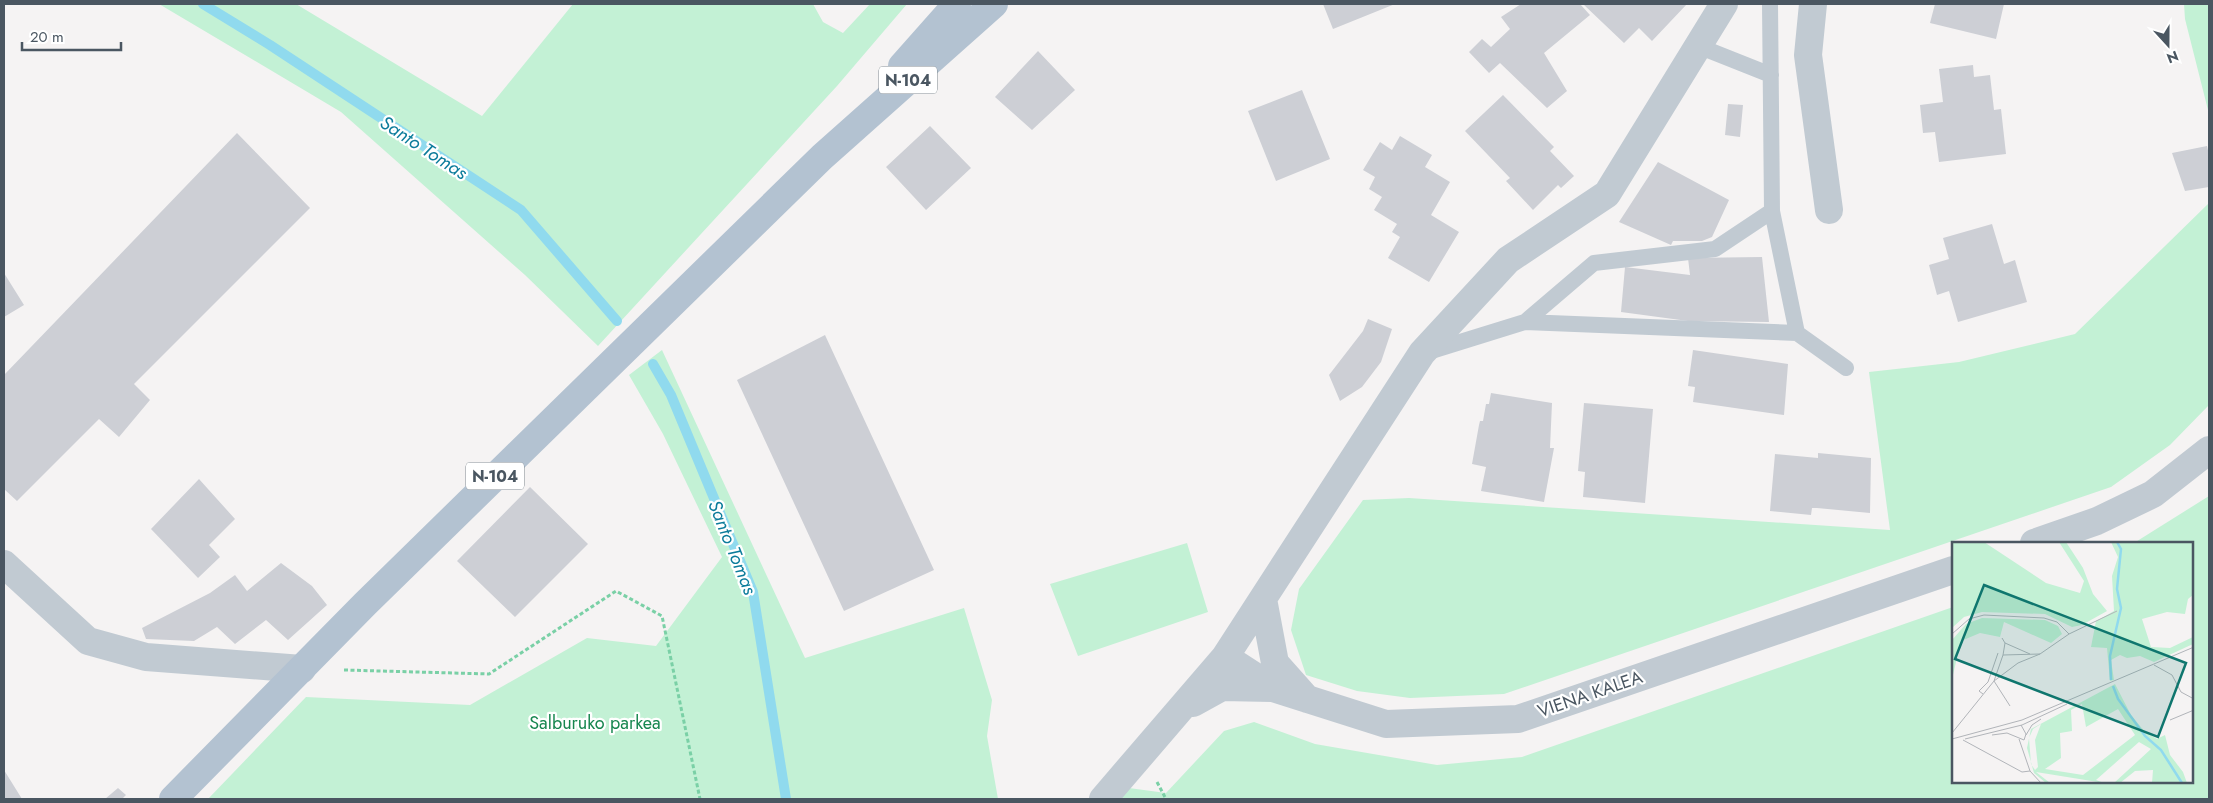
<svg xmlns="http://www.w3.org/2000/svg" width="2213" height="803" viewBox="0 0 2213 803" font-family="Jost,sans-serif">
<style>
.green{fill:#c3f1d5}
.lines{fill:none;stroke-linecap:round;stroke-linejoin:round}
.stream{stroke:#90daee;stroke-width:10}
.building{fill:#cdcfd5}
.path{stroke:#7ad0a6;stroke-width:3;stroke-dasharray:4 2.5;stroke-linecap:butt}
.service{stroke:#c1cad2;stroke-width:16}
.minor{stroke:#c1cad2;stroke-width:28}
.primary{stroke:#b3c2d1;stroke-width:28}
.labels{text-anchor:middle;stroke-width:4.5;stroke-linejoin:round;paint-order:stroke}
.shield{fill:#fff;stroke:#808990;stroke-width:1}
.shield-label{font-size:16px;font-weight:bold;fill:#4a5661}
.street-label{font-size:18px;fill:#4a5661;stroke:#fff}
.park-label{font-size:18px;fill:#17864f;stroke:#fff}
.water-label{font-size:19px;font-style:italic;fill:#0c7c9b;stroke:#fff}
.inset-river{fill:none;stroke:#90daee;stroke-width:2.5}
.inset-road{fill:none;stroke:#b1b4b9;stroke-width:1}
.view{fill:#0f766e;fill-opacity:0.15;stroke:#0f766e;stroke-width:2.5}
.inset-edge{fill:none;stroke:#4a5661;stroke-width:2.5}
</style>
<rect width="100%" height="100%" fill="#f5f3f3"/>
<path class="green" d="M159,4h137l186,112 91,-112h240l10,18 20,11 27,-29h37l-70,82 -239,260 -73,-71 -184,-163z
M2184,4h25v110l-24,-95z
M2209,203v202l-39,40 -59,42 -607,207 -94,4 -53,-7 -51,-16 -15,-45 8,-41 64,-89 46,-2 481,32 -21,-158 90,-10 116,-28z
M662,350l143,308 159,-50 28,92 -5,36 11,63h-790l98,-102 164,8 117,-67 69,8 66,-89 -59,-123 -34,-59z
M2209,496v303h-1089l9,-11 37,5 58,-62 30,-9 61,22 122,21 85,-8 431,-150v175h239v-239h-58z
M1187,543l21,69 -130,44 -28,-72z"/>
<g class="lines">
<path class="stream" d="M203,4l67,41 251,165 96,111
M653,364l18,31 82,197 33,207"/>
</g>
<path class="building" d="M1323,4h72l-62,25z
M1521,4h59l10,11 -46,38 23,38 -20,17 -47,-45 -11,10 -20,-21 13,-13 9,8 19,-18 -9,-12z
M1583,4h104l-35,37 -13,-13 -15,15z
M1935,4h69l-8,35 -66,-16z
M1038,51l37,39 -43,40 -37,-33z
M1973,65l1,12 16,-2 4,35 7,-1 5,45 -67,8 -4,-30 -12,1 -3,-28 23,-3 -4,-33z
M1302,90l28,69 -54,22 -28,-70z
M1503,95l51,52 -4,4 24,25 -13,12 -3,-3 -25,25 -27,-29 4,-3 -45,-47z
M1728,104l15,1 -3,32 -15,-2z
M930,126l41,42 -45,42 -40,-43z
M237,133l73,75 -176,176 16,16 -31,37 -20,-18 -82,82 -13,-12v-114z
M1400,136l32,19 -7,12 25,15 -19,33 28,17 -30,50 -41,-24 12,-21 -8,-5 5,-8 -23,-14 8,-13 -13,-8 6,-12 -12,-7 17,-28 12,8z
M2207,146l2,9v32l-24,4 -13,-38z
M1658,162l71,38 -17,37 -10,4h-29l-2,4 -52,-23z
M1992,224l12,40 11,-4 12,42 -69,20 -9,-31 -12,4 -8,-30 20,-6 -6,-21z
M1762,257l7,65 -81,-1 -67,-9 4,-45 65,8 -2,-17z
M4,273l20,32 -20,12z
M1368,319l24,10 -11,33 -19,25 -22,14 -11,-26 34,-44z
M825,335l109,235 -90,41 -107,-231z
M1693,350l95,14 -4,51 -91,-13 2,-15 -7,-1z
M1491,393l61,10 -2,45h4l-10,54 -63,-11 5,-24 -14,-3 7,-39 1,-4h3l3,-17h3z
M1584,403l69,6 -8,94 -62,-6 2,-25 -7,-1z
M1818,453l53,5 -1,55 -53,-5h-5l-1,7 -41,-4 5,-57 43,4z
M199,479l36,40 -26,26 11,12 -22,21 -47,-49z
M530,487l58,57 -73,73 -58,-56z
M281,563l31,23 15,19 -39,35 -22,-20 -31,24 -18,-17 -23,14 -48,-2 -4,-11 68,-35 25,-18 12,16z
M4,770l18,29h-18z
M118,788l8,7 -4,4h-17z"/>
<g class="lines">
<path class="path" d="M344,670l145,4 127,-83 46,25 38,183
M1157,782l9,17"/>
<path class="service" d="M1770,4l2,207 25,122 49,35
M1698,46l73,29
M1525,322l272,11
M1428,352l97,-30 69,-59 121,-14 57,-38"/>
<path class="minor" d="M1813,4l-5,51 21,155
M2034,543l63,-22 56,-27 56,-44
M4,564l84,77 58,16 156,12
M1263,599l12,64 32,36
M1225,657l48,31 113,36 132,-5 435,-149
M1193,703l29,-16 51,1
M1103,799l122,-142 197,-304 86,-93 99,-66 117,-190"/>
<path class="primary" d="M902,66l55,-62
M173,799l192,-195 457,-447 172,-153"/>
</g>
<g class="labels">
<g class="shield">
<rect x="879" y="66.5" width="58" height="27" rx="4"/>
<rect x="466" y="462.5" width="58" height="27" rx="4"/>
</g>
<g class="shield-label">
<text x="908" y="86">N-104</text>
<text x="495" y="482">N-104</text>
</g>
<g class="street-label">
<text transform="translate(1590 694) rotate(-19)" y="6">VIENA KALEA</text>
</g>
<g class="park-label">
<text x="595" y="729">Salburuko parkea</text>
</g>
<g class="water-label">
<text transform="translate(424 147) rotate(33)" y="7">Santo Tomas</text>
<text transform="translate(733 547) rotate(68)" y="7">Santo Tomas</text>
</g>
</g>
<g transform="translate(1952 542)">
<rect width="241" height="241" fill="#f5f3f3"/>
<path d="M0,0h32l62,41 34,10 4,-12 -25,-39h7l17,26 10,26 14,17 -25,14 -10,2 -27,-13 -63,-2 -18,5 -12,11zM159,0h82v53l-5,4 -3,15 -18,-2 -25,7 9,28 19,1 23,-11v7l-39,18 -14,-6 -13,2 -7,-3 -9,5 3,20 -4,1 -3,-33 -16,-1 5,-26 18,-10 -2,-35 6,-19zM30,76l63,2 13,6 4,8 -11,9 -47,-21 -4,15 -20,-4 -19,8 -9,38v-39l14,-16zM163,142l16,31 14,17 12,7 8,-4 5,20 13,17 4,11h-35l1,-13 -18,1 -15,12h-6l37,-34 -12,-7 -43,38 8,3 -68,-11 14,11h-4l-12,-10 -7,-25 4,-19zM130,162l4,23 32,-18 17,26 -52,40 -38,-6 16,-11 -1,-25 12,-2 -1,-21zM89,182l-6,16 3,27 -3,3 -4,-6 -2,-26 4,-9z" fill="#c3f1d5" fill-rule="evenodd"/>
<path class="inset-river" d="M159,138l-1,-24 11,-48 -4,-19 4,-40 -4,-7M161,144l5,13 27,37 16,14 21,33"/>
<path class="inset-road" d="M0,92l17,-15 15,-4 60,3 13,4 12,12M50,96l3,5 -2,12 -9,26 16,25M53,101l25,11M51,113l37,-1M202,123l18,10 9,17 13,7M31,152l-4,-3 9,-9 10,-29M218,178l24,-10M0,191l42,-52 24,-18 22,-9 29,-20 48,-23M40,193l15,-2 17,7 2,-6 -5,-9M74,193l6,-10 9,-6M0,197l70,-19 172,-73M13,197l57,-14 45,-21M67,197l11,32 11,12M11,198l59,32 8,-1"/>
<path class="view" d="M32,43l202,78 -28,74 -203,-78z"/>
<rect width="241" height="241" class="inset-edge"/>
</g>
<rect width="2213" height="803" fill="none" stroke="#4a5661" stroke-width="10"/>
<g transform="translate(2168 45) rotate(159)" stroke="#ffffff" stroke-width="4" paint-order="stroke">
<path d="M0-4L9 19L0 12L-9 19Z" fill="#4a5661"/>
<text y="-8" font-size="14" font-weight="bold" text-anchor="middle" fill="#4a5661">N</text>
</g>
<path d="M22 42v8h99v-8" fill="none" stroke="#4a5661" stroke-width="2.5"/>
<text x="30" y="42" font-size="15" fill="#4a5661" stroke="#ffffff" stroke-width="4" paint-order="stroke">20 m</text>
</svg>
